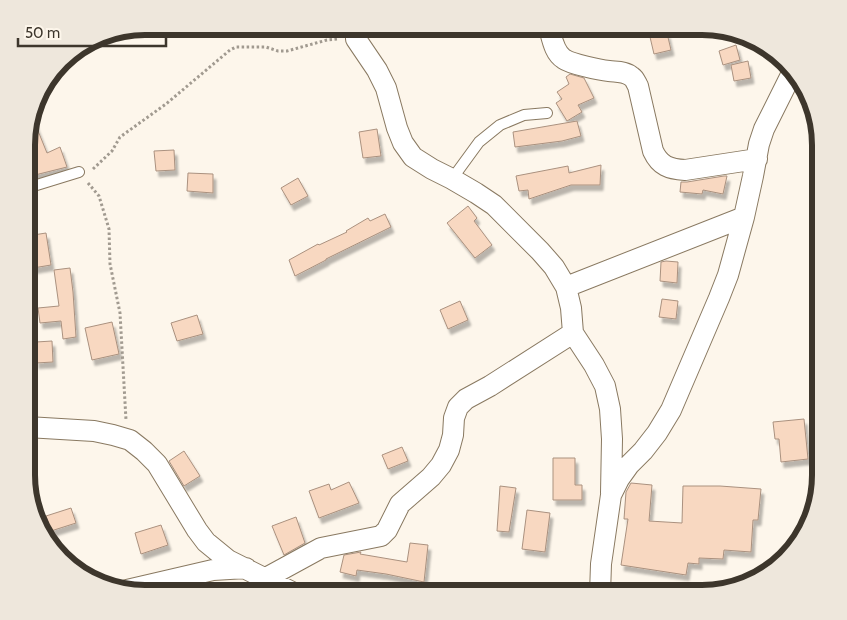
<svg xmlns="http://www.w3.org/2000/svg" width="847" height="620" viewBox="0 0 847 620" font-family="Cabin,sans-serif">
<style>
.building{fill:#f8d8c1;stroke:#aa917f;filter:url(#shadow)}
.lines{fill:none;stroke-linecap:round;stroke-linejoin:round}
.service-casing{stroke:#897961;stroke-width:12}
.minor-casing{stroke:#897961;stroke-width:22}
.path{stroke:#a19a90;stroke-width:3;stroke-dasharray:2.5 2.5;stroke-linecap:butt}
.service{stroke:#fff;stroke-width:10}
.minor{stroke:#fff;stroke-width:20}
.rim{fill:none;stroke:#3d362c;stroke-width:6}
</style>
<defs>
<filter id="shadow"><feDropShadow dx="3" dy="5.5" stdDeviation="1" flood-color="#0004"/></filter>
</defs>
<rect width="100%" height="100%" fill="#fdf6eb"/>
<path class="building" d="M667,33l4,17 -17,4 -4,-17z
M736,45l4,15 -17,5 -4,-14z
M748,61l3,17 -17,3 -3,-16z
M570,74l14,4 10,20 -16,7 4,7 -15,9 -11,-18 6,-4 -5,-7 12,-8 -3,-7z
M32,116l15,37 13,-6 7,20 -40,10v-48z
M577,121l4,15 -19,5 -47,6 -2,-15z
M377,129l4,27 -18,2 -4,-26z
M174,150l1,20 -19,1 -2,-20z
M601,165l-1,20h-29l-42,14 -1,-9 -9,1 -3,-15 52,-10 1,7z
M188,173l25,1v19l-26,-2z
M724,176h3l-4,18 -20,-4 -1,4 -22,-2 1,-10h6z
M298,178l10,18 -17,9 -10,-17z
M468,206l9,12 -3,3 18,24 -17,13 -28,-35z
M385,214l6,13 -65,32v1l-31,16 -6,-16 29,-16 1,1 28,-13 -1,-1 22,-13 2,3z
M46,233l5,32 -24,4v-33z
M666,261l12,1 -1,21 -17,-2 1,-19z
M70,268l3,24 3,45 -13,2 -2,-18 -21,2 -2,-15 21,-2 -5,-36z
M662,299l16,2 -2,18 -17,-2z
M460,301l8,19 -20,9 -8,-19z
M197,315l6,19 -26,7 -6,-18z
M112,322l7,32 -27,6 -7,-32z
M52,341l1,21 -17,1v-21z
M804,419l4,40 -27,3 -2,-23h-4l-2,-17z
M402,447l6,14 -20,8 -6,-14z
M184,451l16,25 -16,10 -15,-25z
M553,458h22v27h7v15h-29z
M349,482l10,21 -40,15 -10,-27 20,-7 2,6z
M631,483l21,2 -3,36 33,2 1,-37h37l41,3 -3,31h-5l-2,32 -27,-2 -1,9 -24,-1v6l-11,-1 -2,12 -65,-10 7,-46h-4l2,-27z
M500,486l16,2 -7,44 -12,-1z
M71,508l5,15 -25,8 -5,-15z
M527,510l23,3 -5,39 -23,-3z
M296,517l9,26 -21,12 -12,-29z
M161,525l7,20 -27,9 -6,-21z
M410,543l18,2 -4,37 -38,-8 -29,-4 -1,6 -16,-4 4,-17 17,-3 -1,2 47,8z"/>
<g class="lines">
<defs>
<path id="service" d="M452,179l27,-37 21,-17 24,-10 23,-2
M27,188l52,-16"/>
<path id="minor" d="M549,28c3,10 5,25 15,31 7,5 36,11 45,12 8,1 16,0 23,6 3,2 4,6 6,9l15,65c7,15 16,18 32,19l72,-11
M356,39l21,31 9,18 11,40 6,15 10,14 19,12 20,10 24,14 18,12 46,46 14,16 12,20 5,21 2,25 21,32 11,21 5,23 2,30 -1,54
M566,287l178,-70
M27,427l67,4 19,4 17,5 14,11 13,13 40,66 9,12 22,18 68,34
M266,578l55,-30 60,-12 6,-6 13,-26 31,-27 10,-12 8,-15 4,-15 1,-17 4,-11 8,-8 24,-13 83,-53
M127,590l86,-20 33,-2
M600,594l1,-30 10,-69 8,-16 10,-14 14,-14 14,-18 14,-23 48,-112 9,-23 16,-58 9,-41 6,-32 5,-15 28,-56"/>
</defs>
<use href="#service" class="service-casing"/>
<use href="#minor" class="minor-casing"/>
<path class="path" d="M332,30l5,7
M93,169l19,-18 8,-14 46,-33 64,-54 6,-3h30l12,4h9l40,-11 11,-1
M88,183l11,13 10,33 1,35 10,49 6,107"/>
<use href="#service" class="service"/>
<use href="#minor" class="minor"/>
</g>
<path d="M0 0H847V620H0ZM145 35H702A110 110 0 0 1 812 145V475A110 110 0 0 1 702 585H145A110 110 0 0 1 35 475V145A110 110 0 0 1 145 35Z" fill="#eee7dc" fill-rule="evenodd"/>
<path class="rim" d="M145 35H702A110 110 0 0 1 812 145V475A110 110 0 0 1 702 585H145A110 110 0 0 1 35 475V145A110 110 0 0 1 145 35Z"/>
<path d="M18 38v8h148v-8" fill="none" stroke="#3d362c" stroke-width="2.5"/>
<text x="25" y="38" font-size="15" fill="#3d362c" stroke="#fdf6eb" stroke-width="4" paint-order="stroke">50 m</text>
</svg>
